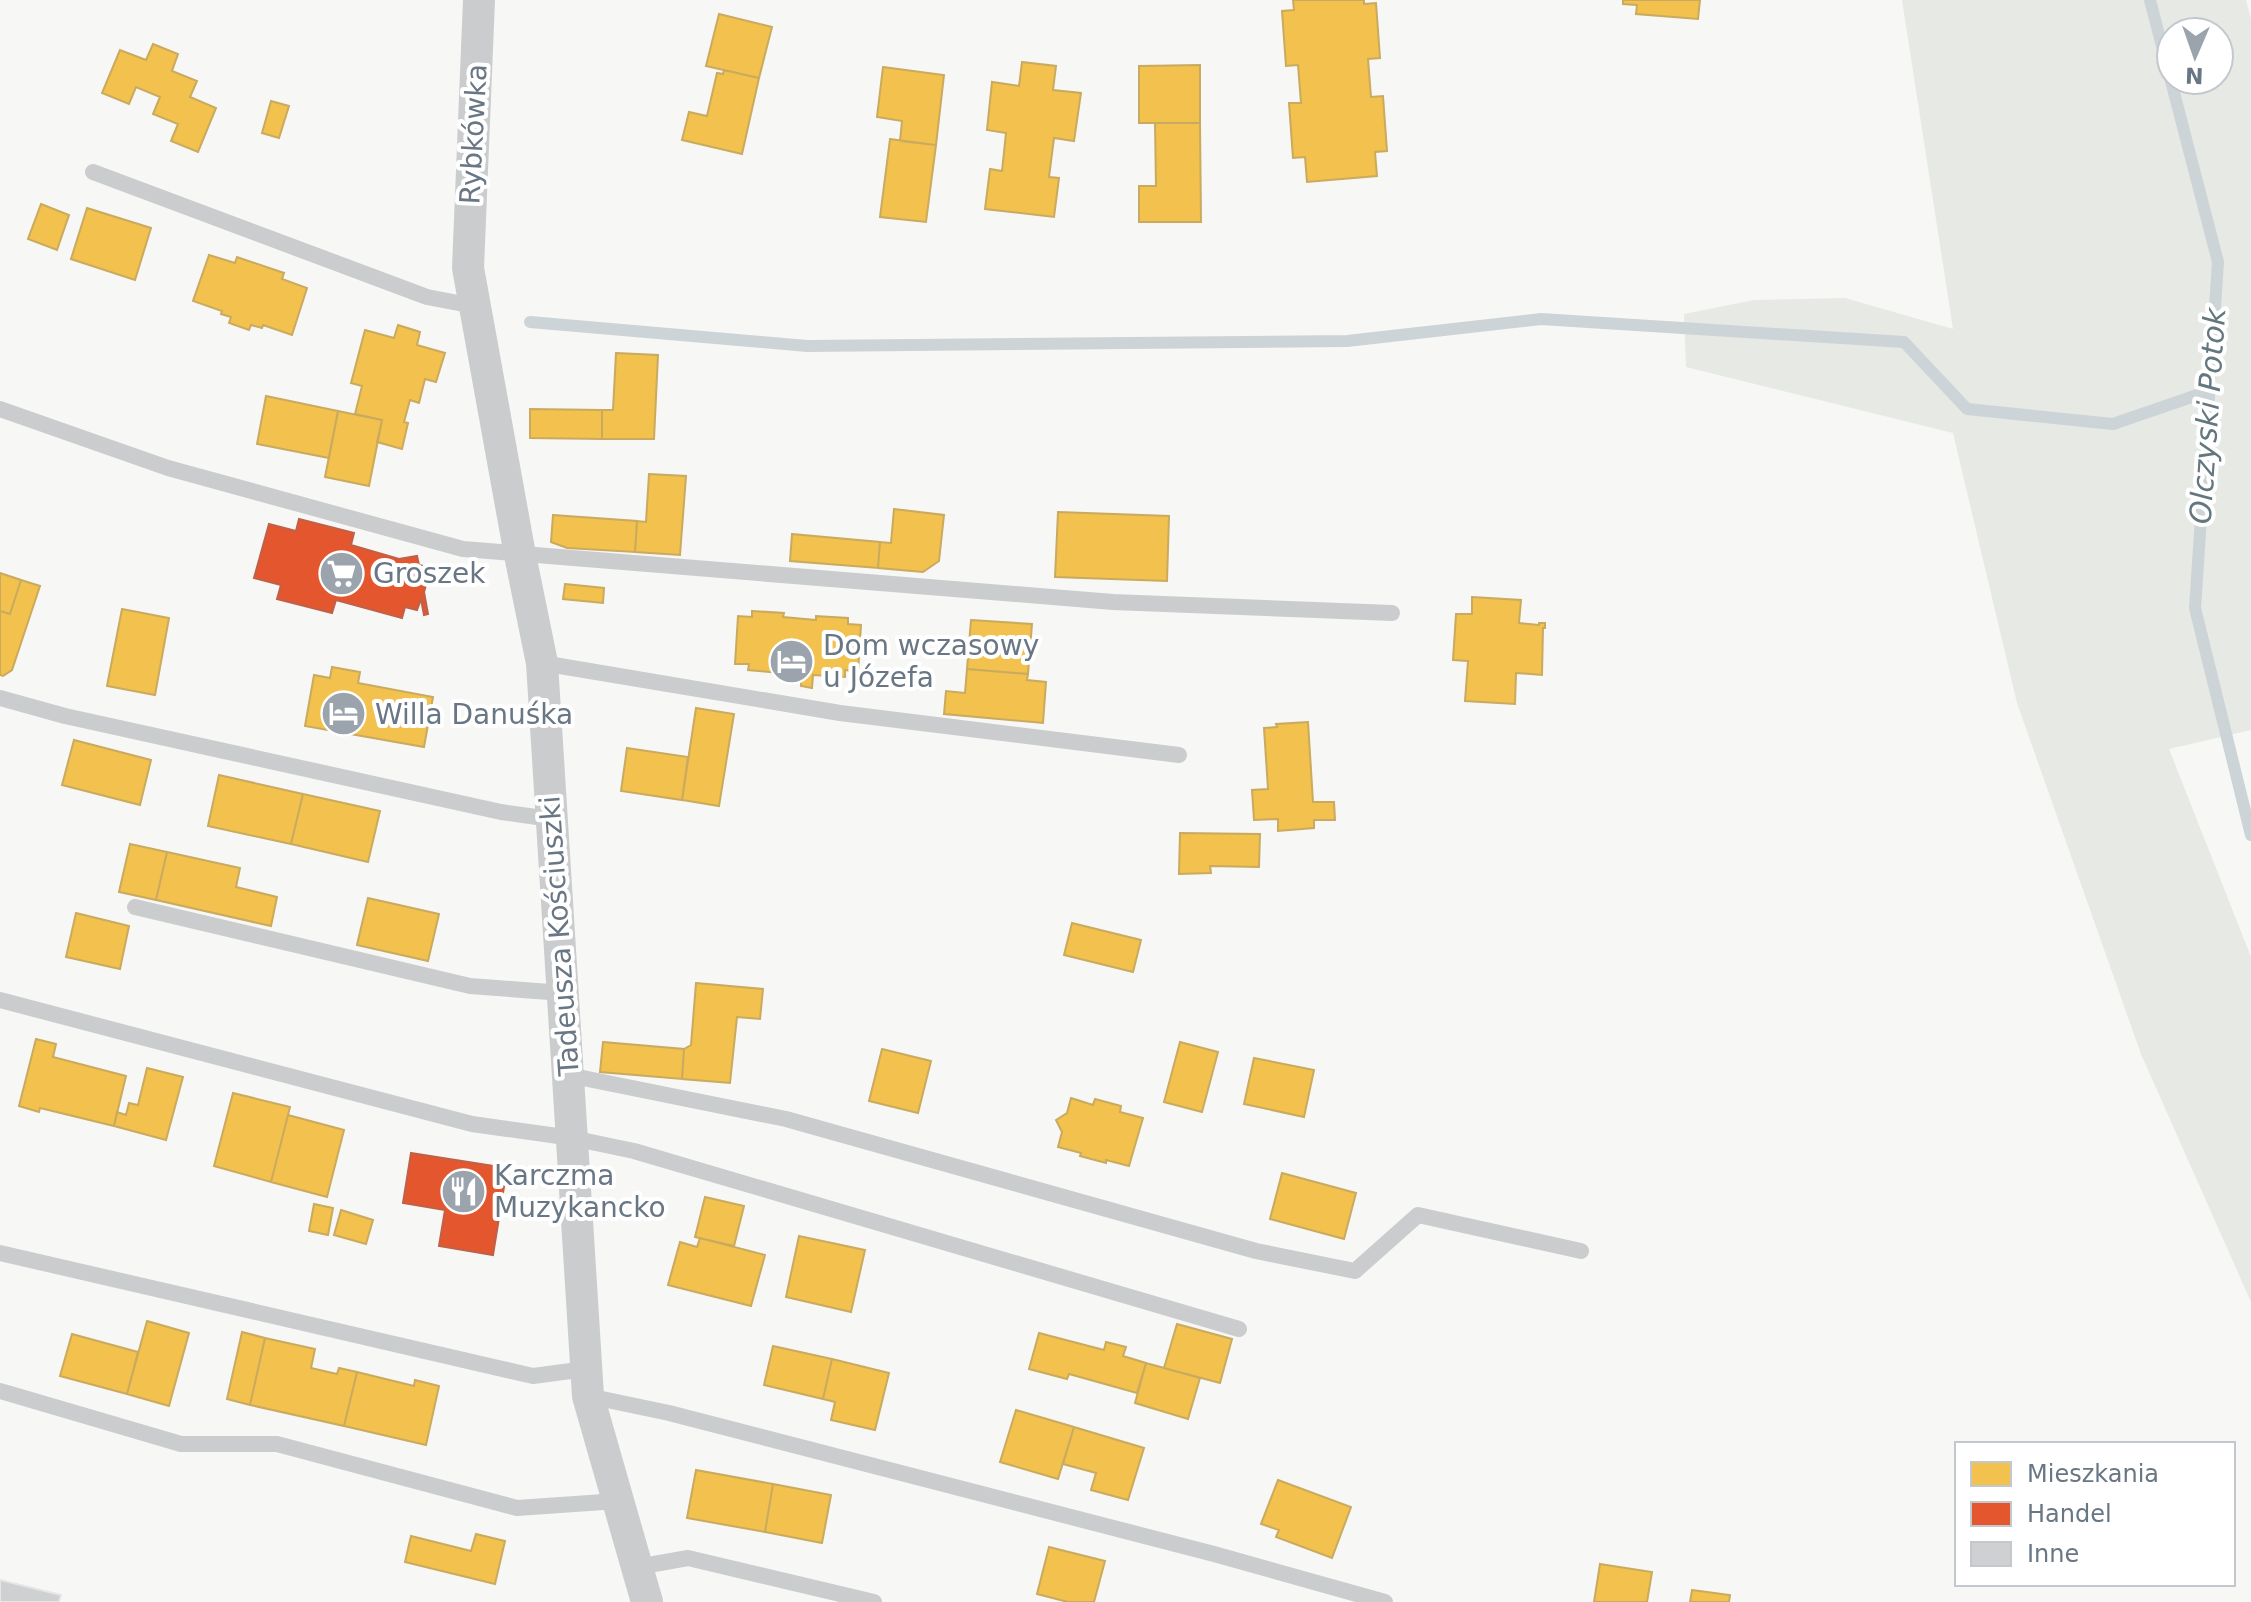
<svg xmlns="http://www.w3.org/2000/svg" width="2251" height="1602" viewBox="0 0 2251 1602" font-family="'DejaVu Sans',sans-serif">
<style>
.green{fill:#e6e9e4;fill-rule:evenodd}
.homes{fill:#f2c14e;stroke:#c9aa5e;stroke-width:2}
.shops{fill:#e4572e;stroke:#bf6048;stroke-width:2}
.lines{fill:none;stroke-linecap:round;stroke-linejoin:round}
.stream{stroke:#cdd4d7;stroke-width:12}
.building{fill:#cfd0d1;stroke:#e6e6e6;stroke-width:2}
.service{stroke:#cbcccd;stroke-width:16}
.minor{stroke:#cbcccd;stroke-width:32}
.labels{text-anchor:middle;stroke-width:8;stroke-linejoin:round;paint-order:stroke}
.street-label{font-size:28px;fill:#697684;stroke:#fff}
.poi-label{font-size:28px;fill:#697684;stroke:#fff;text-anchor:start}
.water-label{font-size:30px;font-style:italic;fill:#64777f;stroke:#fff}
</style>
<rect width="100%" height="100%" fill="#f7f7f6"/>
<path class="green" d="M1902,0h344l5,19v711l-82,19 82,208v345l-110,-248 -124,-351 -64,-270 -267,-66 -2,-53 70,-14 91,-2 108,31zM2171,32h48v48h-48z"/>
<path class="homes" d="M1293,0h71v4l12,-1 4,55 -12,1 3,38 12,-1 4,55 -12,1 2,24 -70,6 -2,-25 -12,1 -4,-55h12l-3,-38 -12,1 -4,-55 12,-1z
M1623,0h77l-2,19 -62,-5 1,-9 -14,-1z
M719,14l53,13 -13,51 -53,-12z
M153,44l25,10 -6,17 25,10 -7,16 26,11 -18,44 -27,-11 7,-17 -25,-10 7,-17 -24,-10 -7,17 -27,-11 18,-43 26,10z
M1022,62l34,4 -3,24 28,3 -7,48 -20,-3 -5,39 10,1 -5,39 -69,-8 5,-40 12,2 4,-38 -19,-3 5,-48 27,4z
M1200,65v58h-61v-57z
M883,67l61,8 -8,70 -36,-4 2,-20 -25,-4z
M724,70l35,8 -17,76 -60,-14 7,-28 18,4 10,-43 6,1z
M271,101l18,5 -10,32 -17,-5z
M1155,123h45l1,99h-62v-36h17z
M890,139l46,6 -10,77 -46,-5z
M41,204l28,11 -12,35 -29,-11z
M87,208l64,20 -16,52 -64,-21z
M209,255l26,8 2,-6 47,16 -2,6 25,9 -15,47 -29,-10 -1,3 -11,-3 -2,5 -20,-7 2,-6 -10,-3 1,-3 -29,-10z
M398,325l22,7 -3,13 28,8 -9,29 -11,-3 -6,24 -9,-3 -6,22 4,1 -6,26 -25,-7 5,-22 -27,-6 7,-28 -11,-3 14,-53 29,8z
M616,353l42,2 -4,84h-52v-29h11z
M266,396l72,15 -9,47 -72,-14z
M530,409l72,1v29l-72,-1z
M338,411l44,9 -13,66 -44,-9z
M649,474l37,2 -6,79 -45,-3 2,-31 9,1z
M894,509l50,6 -5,46 -16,11 -45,-4 2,-26 11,1z
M1058,512l111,4 -2,65 -112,-4z
M553,515l84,6 -2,31 -68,-4 -16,-6z
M792,534l88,8 -2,26 -88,-7z
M0,573l21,7 -11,34 -10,-3z
M21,580l19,6 -28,84 -9,6 -3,-1v-64l10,3z
M565,584l39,4 -1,15 -40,-4z
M1472,597l49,3 -2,23 20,2v-2h6v5h-2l-1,47 -26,-2 -1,31 -50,-3 3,-40 -15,-1 3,-46h16z
M122,609l47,9 -14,77 -48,-9z
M752,611l32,2 -1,4 33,3v-4l32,2v6l13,1 -3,47 -13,-2v7l-32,-2 -1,13 -11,-2v-8l-22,-2v-3l-31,-3 1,-6h-14l3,-48 14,1z
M971,620l61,4 -4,50 -61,-5z
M332,667l28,5 -2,11 75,14 -9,50 -119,-21 9,-51 16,3z
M967,669l61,5 -1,6 19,2 -3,41 -99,-9 2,-23 19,2z
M696,708l38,6 -15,92 -37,-6z
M1308,722l5,80h21l1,18h-21v8l-36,3v-12l-24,1 -2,-30 16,-1 -4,-61 13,-1 -1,-3z
M74,740l77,20 -11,45 -78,-20z
M627,748l61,9 -6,43 -61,-9z
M219,775l84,19 -12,50 -83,-18z
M303,794l77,17 -12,51 -77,-18z
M1180,833l80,1 -1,33 -49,-1 1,7 -32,1z
M130,844l37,8 -11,48 -37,-8z
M167,852l73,16 -4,19 41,10 -6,29 -115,-26z
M368,898l71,16 -11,47 -71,-16z
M76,913l53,13 -9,43 -54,-12z
M1072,923l69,17 -8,32 -69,-17z
M696,983l67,6 -3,30 -23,-2 -7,66 -48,-4 2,-30 7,-4z
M36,1039l20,5 -3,13 73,19 -12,50 -74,-18 -1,4 -20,-6z
M603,1042l81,7 -2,30 -82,-7z
M1180,1042l38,10 -16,60 -38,-10z
M882,1049l49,12 -13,52 -49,-12z
M1254,1058l60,12 -10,47 -60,-13z
M147,1068l36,9 -17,63 -52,-14 3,-14 9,3 3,-12 9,2z
M233,1093l57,14 -19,75 -57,-16z
M1071,1098l22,7 2,-6 26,7 -1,6 23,6 -14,48 -23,-6v3l-26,-7 1,-3 -23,-6 4,-15 -6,-12 11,-7z
M288,1115l56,15 -17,67 -56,-15z
M1282,1173l74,20 -12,46 -74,-20z
M705,1197l39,9 -10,40 -39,-9z
M314,1204l19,4 -5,27 -19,-4z
M341,1210l32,10 -7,24 -32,-9z
M799,1236l66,14 -14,62 -65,-15z
M700,1238l65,17 -14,51 -83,-21 12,-43 17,5z
M147,1321l42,12 -20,73 -42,-12z
M1177,1324l55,15 -12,44 -56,-15z
M242,1332l23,6 -15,67 -23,-6z
M1039,1333l65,17 2,-8 20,5 -3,9 23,7 -9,30 -68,-19 -2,5 -38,-10z
M72,1334l66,18 -11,42 -67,-18z
M265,1338l50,11 -4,19 26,6 2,-6 18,4 -13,54 -94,-21z
M773,1346l59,13 -9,40 -59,-14z
M832,1359l57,14 -14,57 -44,-10 4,-18 -12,-3z
M1146,1363l54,15 -12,41 -53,-16z
M357,1372l57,14 1,-6 24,6 -13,59 -82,-19z
M1016,1410l58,17 -16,52 -58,-17z
M1074,1427l70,21 -16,52 -37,-10 5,-17 -33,-9z
M696,1470l77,14 -8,48 -78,-14z
M1278,1480l73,27 -19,51 -56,-21 3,-7 -18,-6z
M773,1484l58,11 -9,48 -57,-11z
M476,1534l29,7 -10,43 -90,-22 6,-26 60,15z
M1049,1547l56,14 -11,41h-26l-31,-8z
M1600,1564l52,8 -5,30h-53z
M1692,1590l38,5 -1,7h-39z"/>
<path class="shops" d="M299,519l55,14 -3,12 48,14 18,-3 2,9 12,3 -7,24 4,22 -4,1 -3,-16 -4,11 -12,-3 -3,11 -66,-18 -4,13 -55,-14 4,-14 -27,-7 15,-54 27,7z
M411,1153l96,15 -14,87 -54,-9 6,-36 -42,-7z"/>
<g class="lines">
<path class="stream" d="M2150,0l68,262 -23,346 56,227
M530,322l277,24 540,-5 194,-22 363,23 63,67 146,15 96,-33"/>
</g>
<path class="building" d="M0,1580l61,15 -2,7h-59z"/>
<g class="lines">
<path class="service" d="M93,172l334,125 47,9
M0,409l168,59 295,81 650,53 279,11
M542,663l298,50 339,42
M0,698l65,18 436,96 50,7
M135,907l335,79 93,7
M0,1000l472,124 100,14 62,13 605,178
M568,1075l218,44 470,132 99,20 63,-56 163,36
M0,1253l533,123 53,-7
M0,1391l181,53h96l240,64 101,-7
M588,1396l81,17 545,141 171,48
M637,1567l51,-9 186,44"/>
<path class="minor" d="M479,0l-11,268 52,287 22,108 46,733 59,206"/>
</g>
<defs>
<symbol id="supermarket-disc" viewBox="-11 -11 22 22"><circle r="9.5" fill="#9ba3ac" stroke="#fff"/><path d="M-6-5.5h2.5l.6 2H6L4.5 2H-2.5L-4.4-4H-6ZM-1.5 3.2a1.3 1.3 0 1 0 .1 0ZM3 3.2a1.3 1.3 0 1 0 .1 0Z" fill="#fff"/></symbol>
<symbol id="hotel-disc" viewBox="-11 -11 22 22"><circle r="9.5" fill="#9ba3ac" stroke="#fff"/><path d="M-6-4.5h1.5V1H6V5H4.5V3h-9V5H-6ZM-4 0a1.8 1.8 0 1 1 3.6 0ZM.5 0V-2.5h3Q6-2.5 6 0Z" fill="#fff"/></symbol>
<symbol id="restaurant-disc" viewBox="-11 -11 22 22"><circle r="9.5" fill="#9ba3ac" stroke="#fff"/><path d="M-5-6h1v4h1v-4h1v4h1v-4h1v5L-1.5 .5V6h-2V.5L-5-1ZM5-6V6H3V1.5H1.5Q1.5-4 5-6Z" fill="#fff"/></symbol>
</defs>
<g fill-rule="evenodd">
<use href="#supermarket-disc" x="316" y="548" width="51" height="51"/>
<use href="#hotel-disc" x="766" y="636" width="51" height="51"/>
<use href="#hotel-disc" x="318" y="688" width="51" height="51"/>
<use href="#restaurant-disc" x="438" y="1166" width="51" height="51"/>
</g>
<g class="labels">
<g class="street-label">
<text transform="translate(473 134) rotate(-87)" y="10">Rybkówka</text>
<text transform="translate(559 936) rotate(-94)" y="10">Tadeusza Kościuszki</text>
</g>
<g class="poi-label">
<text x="373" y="583">Groszek</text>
<text x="823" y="655">Dom wczasowy<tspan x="823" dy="32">u Józefa</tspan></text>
<text x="375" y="724">Willa Danuśka</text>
<text x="494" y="1185">Karczma<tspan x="494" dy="32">Muzykancko</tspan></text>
</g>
<g class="water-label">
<text transform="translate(2208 416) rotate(-86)" y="10">Olczyski Potok</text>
</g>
</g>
<rect x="1955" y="1442" width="280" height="144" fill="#ffffff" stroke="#c3c8ce" stroke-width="2"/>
<rect x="1971" y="1462" width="40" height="24" fill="#f2c14e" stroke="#c3c8ce" stroke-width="2"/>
<text x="2027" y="1482" font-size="24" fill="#697684">Mieszkania</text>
<rect x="1971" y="1502" width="40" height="24" fill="#e4572e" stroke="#c3c8ce" stroke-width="2"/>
<text x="2027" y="1522" font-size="24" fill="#697684">Handel</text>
<rect x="1971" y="1542" width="40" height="24" fill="#cfd0d1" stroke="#c3c8ce" stroke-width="2"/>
<text x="2027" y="1562" font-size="24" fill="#697684">Inne</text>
<g transform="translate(2195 56) rotate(182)"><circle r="38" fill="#ffffff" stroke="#c3c8ce" stroke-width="2"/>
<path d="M0-6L14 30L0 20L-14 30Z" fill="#9ba3ac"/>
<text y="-12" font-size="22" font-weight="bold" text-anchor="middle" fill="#697684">N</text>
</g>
</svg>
